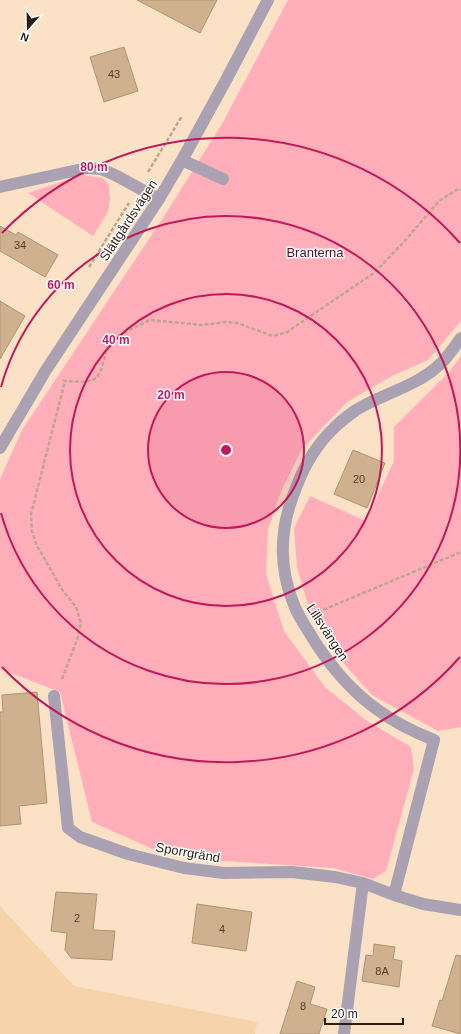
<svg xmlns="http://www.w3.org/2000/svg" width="461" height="1034" viewBox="0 0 461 1034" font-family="Helvetica,sans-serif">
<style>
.built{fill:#f7d3aa}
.green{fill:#ffaeba}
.building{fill:#cfb08f;stroke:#b09372}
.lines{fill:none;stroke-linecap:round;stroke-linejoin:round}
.path{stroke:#bba78f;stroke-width:2.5;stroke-dasharray:4 2;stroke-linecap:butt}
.minor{stroke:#aaa1b2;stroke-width:12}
.ring{fill:none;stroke:#c2185b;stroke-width:2}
.labels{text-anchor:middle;stroke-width:3;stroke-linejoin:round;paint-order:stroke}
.number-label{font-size:11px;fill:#524230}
.street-label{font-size:13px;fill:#281d10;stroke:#fff}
.park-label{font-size:13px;fill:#540d21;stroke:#fff}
.centre{fill:#c2185b;stroke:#fff;stroke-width:2}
.ring-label{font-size:12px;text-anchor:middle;font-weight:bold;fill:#c2185b;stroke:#fff;stroke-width:3;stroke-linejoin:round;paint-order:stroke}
</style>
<rect width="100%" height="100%" fill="#fbe2c6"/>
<path class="built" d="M0,906l74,80 183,36 -2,12h-255z"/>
<path class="green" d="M288,0h173v321l-33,39 -36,16 -45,26 -45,47 -20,40 -14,41 -2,44 18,57 41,56 42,34 44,26 3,22 -28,102 -13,8 -40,-11 -110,-7 -68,-11 -63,-28 -32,-130 -60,-23v-190l22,-49 141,-212 59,-94z
M82,175l21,3 6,7 1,15 -2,12 -15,24 -65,-43z
M461,356v371l-23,4 -66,-36 -33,-37 -32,-56 -10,-35 -3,-39 16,-32 56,25 28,-60v-34l56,-56z"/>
<path class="building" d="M137,0h80l-17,33z
M124,47l14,44 -34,11 -14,-45z
M0,226l16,9 2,-3 40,23 -13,22 -45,-26z
M0,301l25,15 -25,43z
M353,450l32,13 -18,45 -33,-14z
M37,692l10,111 -28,3 2,18 -21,2v-114h3l-1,-17z
M56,892l41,2 -4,36 22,1 -3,29 -41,-2 -6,-8 2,-17 -16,-2z
M197,904l55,8 -6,39 -54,-8z
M374,944l21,3 -2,12 9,2 -3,26 -37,-6 4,-26 7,1z
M456,955l5,1v78l-29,-8 8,-26 2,1z
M297,981l18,6 -5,17 17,5 -8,25h-39z"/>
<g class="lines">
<path class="path" d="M148,172l34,-56
M89,267l40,-64
M63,380l2,1 17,1 11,-2 4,-3 4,-7 7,-24 5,-8 37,-18 53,5 22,-3 12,1 36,13 14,-4 87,-59 29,-30 36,-42 19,-12 3,1
M318,612l143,-60
M62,679l16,-42 3,-14 -5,-16 -13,-16 -27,-47 -4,-13 -1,-17 34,-133"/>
<path class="minor" d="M182,160l41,19
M0,187l87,-19 14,1 14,6 44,24
M0,448l46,-78 113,-171 23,-39 43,-78 43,-82
M54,696l14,132 12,9 48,17 56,14 40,5 68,-1 43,5 28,6 31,12 29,9 38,6
M394,895l40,-155c-20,-8 -39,-17 -56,-30 -26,-18 -46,-42 -63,-68 -7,-12 -16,-24 -21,-37 -16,-39 -14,-79 2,-117 8,-22 22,-45 39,-61 6,-6 14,-12 21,-17 26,-16 59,-23 82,-44 9,-7 16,-19 23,-28
M344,1034l19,-151"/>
</g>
<circle cx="226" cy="450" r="78" fill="#c2185b" fill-opacity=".12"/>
<g class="ring">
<circle cx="226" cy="450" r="78"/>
<circle cx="226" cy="450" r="156"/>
<path d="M1 387A234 234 0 1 1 1 513"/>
<path d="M460 657A312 312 0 0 1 2 667M2 233A312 312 0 0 1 460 243"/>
</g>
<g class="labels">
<g class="number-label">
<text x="114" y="78">43</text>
<text x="20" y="249">34</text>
<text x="359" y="483">20</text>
<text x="77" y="922">2</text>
<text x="222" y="933">4</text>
<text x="382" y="975">8A</text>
<text x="303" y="1010">8</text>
</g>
<g class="street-label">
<text transform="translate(128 220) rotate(-57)" y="5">Slättgårdsvägen</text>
<text transform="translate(328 632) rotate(57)" y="5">Lillsvängen</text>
<text transform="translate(188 852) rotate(10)" y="5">Sporrgränd</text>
</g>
<g class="park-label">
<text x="315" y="257">Branterna</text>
</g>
</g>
<circle cx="226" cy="450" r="6" class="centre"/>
<g class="ring-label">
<text x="94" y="171">80 m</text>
<text x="61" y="289">60 m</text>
<text x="116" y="344">40 m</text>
<text x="171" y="399">20 m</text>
</g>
<g transform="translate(28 28) rotate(200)" stroke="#ffffff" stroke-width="3" paint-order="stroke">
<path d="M0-3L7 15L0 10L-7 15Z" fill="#281d10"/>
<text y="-6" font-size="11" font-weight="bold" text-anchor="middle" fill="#281d10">N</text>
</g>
<path d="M325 1018v6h78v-6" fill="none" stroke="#281d10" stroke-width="2"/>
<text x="331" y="1018" font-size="12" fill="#281d10" stroke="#ffffff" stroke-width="3" paint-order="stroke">20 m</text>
</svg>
